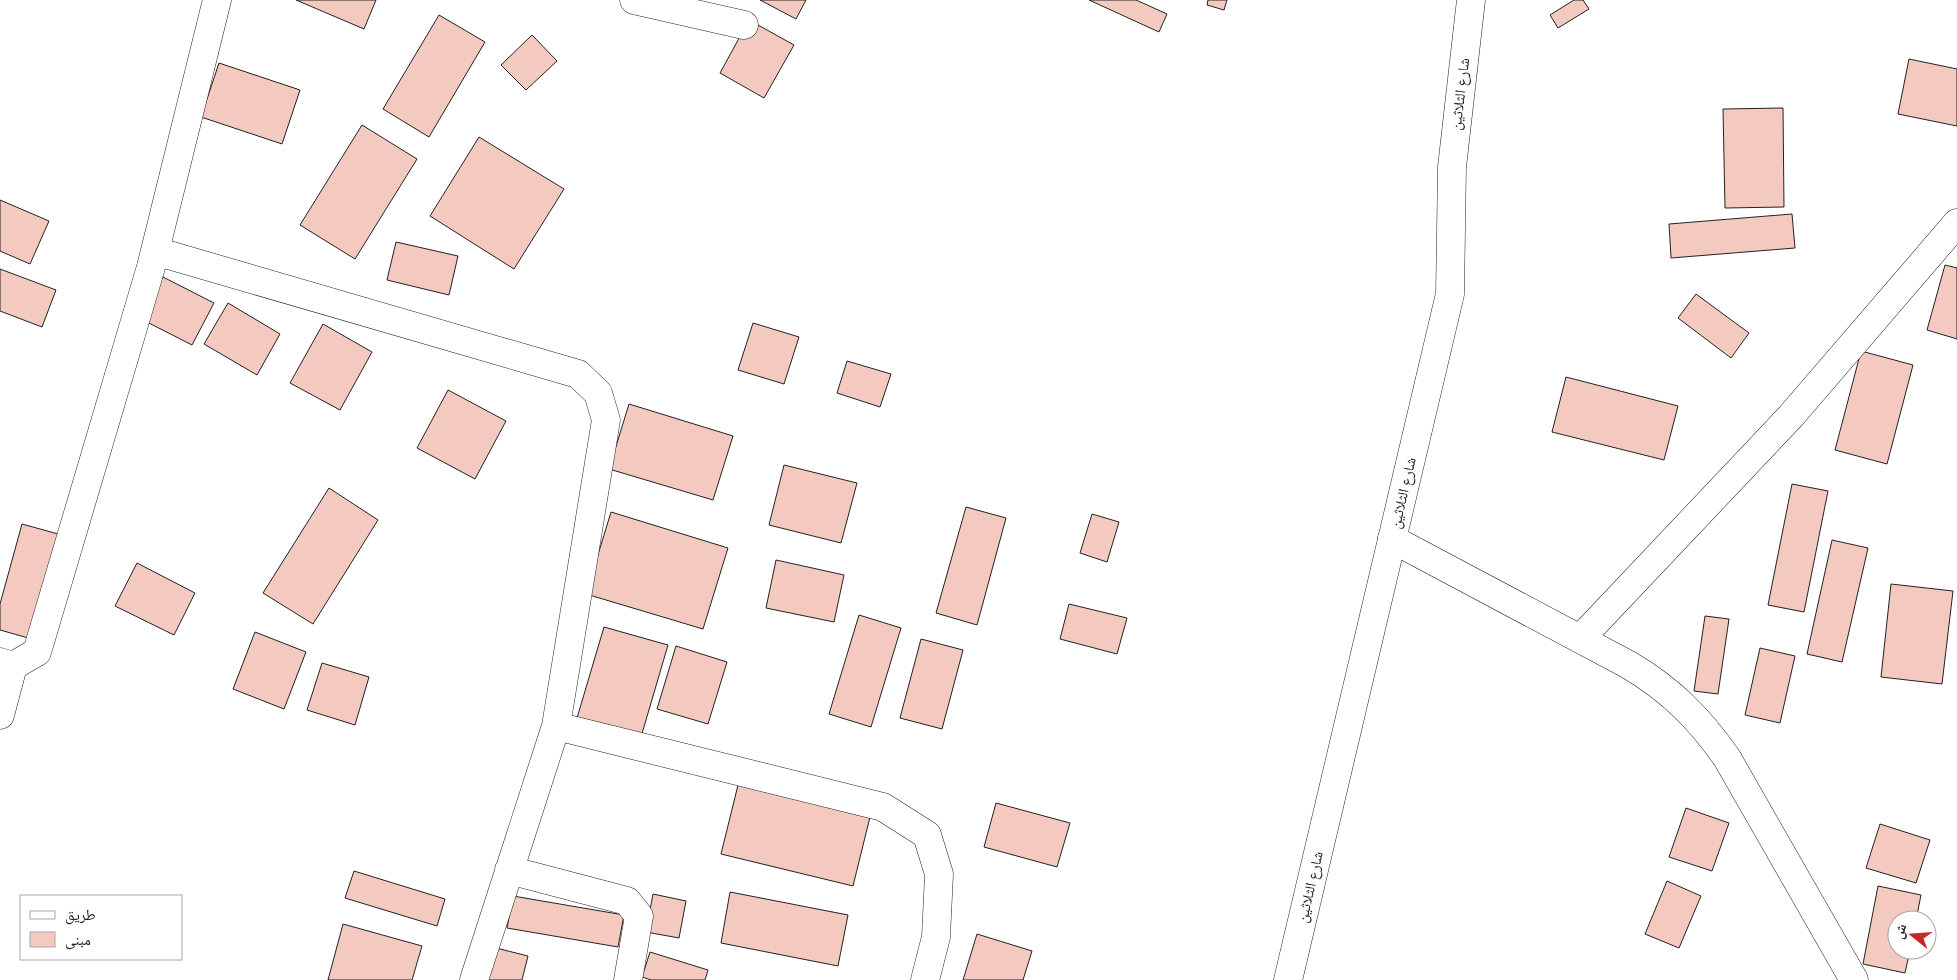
<svg xmlns="http://www.w3.org/2000/svg" width="1957" height="980" viewBox="0 0 1957 980" font-family="Figtree,'Noto Naskh Arabic',sans-serif">
<style>
.building{fill:#f3c9c0;stroke:#222}
.lines{fill:none;stroke-linecap:round;stroke-linejoin:round}
.minor-casing{stroke:#222;stroke-width:29}
.tertiary-casing{stroke:#222;stroke-width:29}
.minor{stroke:#fff;stroke-width:28}
.tertiary{stroke:#fff;stroke-width:28}
.labels{text-anchor:middle;stroke-width:4;stroke-linejoin:round;paint-order:stroke}
.street-label{font-size:15px;fill:#222;stroke:#fff}
</style>
<rect width="100%" height="100%" fill="#fff"/>
<path class="building" d="M296,0h80l-12,29z
M760,0h46l-10,19z
M1089,0h47l31,14 -8,18z
M1208,0h19l-3,10 -17,-5z
M1574,0h9l6,9 -31,19 -8,-13z
M439,15l46,27 -56,95 -46,-28z
M749,20l45,25 -30,53 -44,-25z
M532,35l25,26 -31,29 -25,-25z
M1909,59l48,10v57l-59,-12z
M219,63l81,27 -18,54 -81,-27z
M1783,108l1,99 -59,1 -2,-99z
M362,125l55,34 -62,100 -55,-34z
M479,137l85,52 -50,80 -84,-53z
M0,200l49,21 -19,43 -30,-13z
M1792,214l3,34 -124,10 -2,-34z
M396,242l62,14 -9,39 -62,-15z
M1945,265l12,3v71l-30,-9z
M0,269l56,21 -14,37 -42,-16z
M163,277l51,26 -22,42 -51,-26z
M1696,294l53,39 -18,25 -53,-40z
M228,303l52,31 -23,41 -53,-31z
M753,323l46,14 -15,47 -46,-14z
M323,324l49,28 -32,58 -50,-27z
M1861,351l52,14 -26,99 -52,-14z
M847,361l44,13 -11,33 -43,-14z
M1566,377l112,29 -14,54 -112,-28z
M448,390l58,31 -31,58 -58,-31z
M629,404l104,32 -20,64 -104,-31z
M784,465l73,18 -16,60 -72,-18z
M1792,484l36,7 -24,121 -36,-7z
M329,488l49,32 -65,104 -50,-31z
M966,507l40,11 -29,107 -41,-12z
M611,512l117,36 -25,81 -117,-35z
M1092,514l27,8 -12,40 -27,-9z
M22,524l47,13 -30,104 -39,-11v-26z
M1832,540l36,8 -26,114 -35,-8z
M776,560l68,15 -10,47 -68,-14z
M137,563l58,30 -21,42 -59,-29z
M1891,584l62,7 -11,93 -61,-7z
M1069,604l58,14 -10,36 -57,-15z
M859,615l42,13 -30,99 -42,-13z
M1705,616l24,3 -11,75 -24,-3z
M604,627l64,18 -27,92 -64,-19z
M255,632l51,20 -22,57 -51,-20z
M921,639l42,11 -21,79 -42,-11z
M676,646l51,16 -19,62 -51,-15z
M1760,648l35,8 -15,67 -35,-8z
M322,663l47,14 -14,48 -48,-15z
M738,785l132,32 -17,69 -132,-32z
M996,803l74,20 -13,44 -73,-20z
M1686,808l43,15 -17,48 -43,-14z
M1880,824l50,16 -14,43 -50,-15z
M354,871l91,28 -8,27 -92,-28z
M1667,881l34,15 -22,52 -34,-14z
M1878,886l43,9 -5,25h-19v30h13l-5,23 -42,-9z
M730,892l118,23 -10,51 -117,-23z
M653,894l33,7 -7,37 -33,-6z
M513,896l111,19 -6,32 -111,-19z
M343,924l79,22 -10,34h-84z
M977,934l55,17 -9,29h-60z
M488,946l40,10 -6,24h-41z
M650,952l58,18 -3,10h-54l-9,-3z"/>
<g class="lines">
<defs>
<path id="minor" d="M634,0l110,25
M155,251l423,123 20,19 8,27 -50,306 -82,254
M1392,539l237,126c42,25 70,53 98,93l127,222
M1580,639l211,-223 166,-193
M0,662l13,4 24,-14 114,-385 66,-267
M0,715l13,-49
M556,726l327,81 44,28 12,39 -3,63 -11,43
M509,870l118,31 12,15 -11,64"/>
<path id="tertiary" d="M1288,980l162,-686 2,-127 19,-167"/>
</defs>
<use href="#minor" class="minor-casing"/>
<use href="#tertiary" class="tertiary-casing"/>
<use href="#minor" class="minor"/>
<use href="#tertiary" class="tertiary"/>
</g>
<g class="labels">
<g class="street-label">
<text transform="translate(1460 94) rotate(-83)" y="5">شارع الثلاثين</text>
<text transform="translate(1403 493) rotate(-77)" y="5">شارع الثلاثين</text>
<text transform="translate(1310 887) rotate(-77)" y="5">شارع الثلاثين</text>
</g>
</g>
<rect x="20" y="895" width="162" height="65" fill="#ffffff" stroke="#a7a7a7"/>
<rect x="30" y="911" width="25" height="8" fill="#ffffff" stroke="#a7a7a7"/>
<text x="65" y="920" font-size="15" fill="#222222">طريق</text>
<rect x="30" y="932" width="25" height="15" fill="#f3c9c0" stroke="#a7a7a7"/>
<text x="65" y="945" font-size="15" fill="#222222">مبنى</text>
<g transform="translate(1912 935) rotate(287)"><circle r="24" fill="#ffffff" stroke="#a7a7a7"/>
<path d="M0-4L9 19L0 12L-9 19Z" fill="#c62828"/>
<text y="-8" font-size="14" font-weight="bold" text-anchor="middle" fill="#222222">ش</text>
</g>
</svg>
